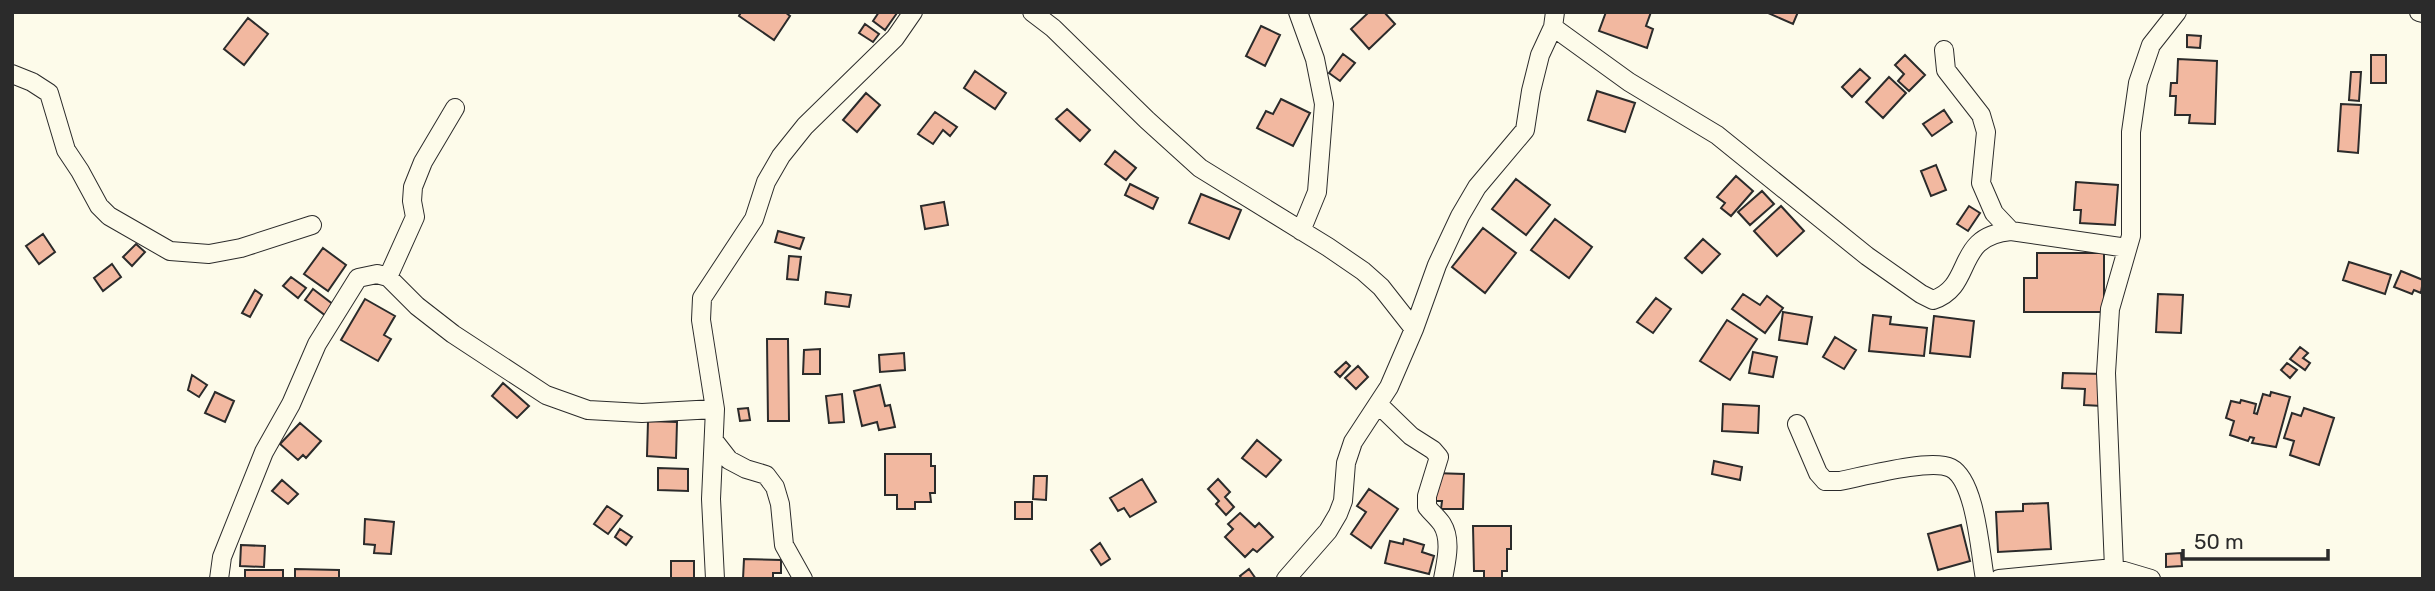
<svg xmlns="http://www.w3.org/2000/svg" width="2435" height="591" viewBox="0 0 2435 591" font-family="Rubik,sans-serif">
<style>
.building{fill:#f2b8a0;stroke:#2b2b2b;stroke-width:2}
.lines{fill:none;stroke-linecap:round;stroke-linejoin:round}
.minor-casing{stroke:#2b2b2b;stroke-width:20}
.minor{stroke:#fdfbea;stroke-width:18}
</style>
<rect width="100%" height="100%" fill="#fdfbea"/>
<path class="building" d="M741,12h44l5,4 -16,24 -35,-24z
M879,12l18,1 -12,17 -12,-9z
M1369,12h15l11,12 -26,25 -18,-20z
M1606,12h45l-5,14 7,3 -6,19 -48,-17z
M1766,12h32l-5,12z
M248,18l20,16 -24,31 -20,-16z
M865,24l14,10 -6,8 -14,-9z
M1261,26l19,9 -15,31 -19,-10z
M2187,35l14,1 -1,12 -13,-1z
M1343,54l12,9 -15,18 -11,-8z
M1905,55l20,20 -16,16 -11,-10 6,-7 -9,-9z
M2371,55h15v28h-15z
M2178,59l39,2 -2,63 -26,-1 1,-8h-15l1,-19h-6l1,-13h6z
M1860,69l10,9 -18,19 -10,-10z
M975,71l31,22 -11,16 -31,-21z
M2351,72h10l-2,29 -10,-1z
M1889,77l17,16 -23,25 -17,-16z
M1597,91l38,12 -10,29 -37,-12z
M866,93l14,12 -23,27 -14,-12z
M1281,99l29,14 -17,33 -36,-18 9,-17 7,3z
M2341,104l20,1 -3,48 -20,-2z
M1067,109l23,21 -10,11 -24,-22z
M1944,110l8,12 -20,14 -9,-12z
M935,112l22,15 -7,9 -7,-6 -10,14 -15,-10z
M1115,151l21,17 -10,12 -21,-16z
M1936,165l10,25 -15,6 -10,-25z
M1736,176l17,15 -22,25 -10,-8 4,-5 -8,-6z
M1516,179l34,26 -24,30 -34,-26z
M2076,182l42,3 -3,40 -35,-2 1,-13h-7z
M1130,184l28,14 -5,11 -28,-14z
M1762,191l12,13 -24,21 -12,-13z
M1201,194l40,16 -12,29 -40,-16z
M944,202l4,23 -23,4 -4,-23z
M1781,206l23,25 -27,25 -23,-25z
M1969,206l11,7 -12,18 -11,-7z
M1555,219l37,28 -23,31 -38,-28z
M1483,228l33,25 -31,40 -33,-26z
M778,231l26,7 -4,11 -25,-7z
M43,234l12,18 -16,12 -13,-18z
M1703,239l17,15 -18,19 -17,-15z
M136,244l9,8 -13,14 -9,-9z
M323,248l23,17 -18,26 -24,-17z
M2037,253h67v59h-80v-34h13z
M789,256l12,1 -3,23 -11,-1z
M2349,262l42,13 -6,19 -42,-14z
M112,264l9,13 -18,14 -9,-13z
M2401,271l22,9 -2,13 -7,-3 -2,4 -18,-7z
M291,277l15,11 -8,10 -15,-12z
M313,289l21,16 -8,11 -21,-16z
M255,290l7,5 -12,22 -8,-4z
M826,292l25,3 -2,12 -24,-3z
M1743,294l17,11 7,-9 16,12 -18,25 -33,-24z
M2158,294l25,1 -2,38 -25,-1z
M1656,298l15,11 -18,24 -16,-11z
M365,299l30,17 -11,19 7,4 -13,22 -37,-21z
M1783,312l29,5 -5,27 -28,-4z
M1873,315l18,2 -1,7 37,4 -3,28 -55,-5z
M1934,316l40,5 -4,36 -40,-4z
M1727,320l30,19 -27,41 -30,-19z
M1835,337l21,13 -12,19 -21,-12z
M767,339h21l1,82h-21z
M2300,347l8,6 -5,5 7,5 -5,7 -15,-11z
M820,349v25h-17l1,-24z
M1753,352l24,5 -4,20 -24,-4z
M904,353l1,17 -25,2 -1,-17z
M1346,362l4,4 -10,11 -5,-5z
M2287,363l10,7 -7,8 -9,-8z
M1358,366l10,11 -12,12 -11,-11z
M2063,373l40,1 -1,32 -18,-1 1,-16 -23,-1z
M192,375l15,10 -8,12 -11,-7z
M503,383l26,23 -12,12 -25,-22z
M880,385l5,21 5,-1 5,22 -16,3 -2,-8 -15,4 -8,-35z
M215,392l19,9 -9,21 -20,-9z
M2271,392l19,5 -14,50 -24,-4 2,-5 -4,-1 -2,4 -18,-6 4,-14 -8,-3 5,-17 9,2 1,-3 15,4 -2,9 3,1 6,-20 7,2z
M842,394l2,28 -15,1 -3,-27z
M1723,404l36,2 -1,27 -36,-2z
M748,408l2,12 -10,1 -2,-12z
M2304,408l30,10 -15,47 -29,-10 4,-14 -10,-3 8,-25 9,3z
M648,421l29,1 -1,36 -29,-2z
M300,423l21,18 -15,17 -3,-3 -5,5 -18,-16z
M1257,440l24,20 -15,17 -24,-19z
M885,454h46v12h4v27h-5l1,9h-16v7h-18v-14h-12z
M1714,461l28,6 -2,13 -28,-6z
M658,468l30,1v22l-30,-1z
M1434,473l30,1 -1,35h-22l1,-8h-9z
M1034,476h13l-1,24 -13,-1z
M1142,479l14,23 -26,15 -6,-9 -6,3 -8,-13z
M1218,479l12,13 -5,5 9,10 -8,8 -10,-11 3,-3 -11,-12z
M282,480l16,14 -10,10 -16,-13z
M1369,489l29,20 -27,39 -20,-14 15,-22 -9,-6z
M1015,502h17v17h-17z
M2048,503l3,46 -53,3 -2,-40 27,-1v-7z
M607,506l15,10 -14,18 -14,-10z
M1240,513l15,14 4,-4 14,14 -16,15 -4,-3 -8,8 -20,-20 8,-8 -5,-5z
M365,519l29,3 -3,32 -17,-1 1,-8 -11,-1z
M1961,525l9,36 -32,9 -10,-36z
M1473,526h38v23h-4v22h-5v8h-18v-8h-10z
M620,529l12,8 -6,8 -11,-8z
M1404,539l20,6 -2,7 12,4 -5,18 -44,-11 5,-22 13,3z
M1100,543l10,16 -9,6 -10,-15z
M241,545l24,1 -1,21 -24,-1z
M2181,553l1,13 -16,1v-13z
M744,559l37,1v13h-8v6h-30z
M671,561h23v18h-23z
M295,569l44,1v9h-44z
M1249,569l7,10h-14l-2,-3z
M245,570h38v9h-38z"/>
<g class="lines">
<defs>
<path id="minor" d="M1032,12l21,16 94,92 53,48 128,79 35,24 18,16 33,42
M1298,12l17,47 9,45 -7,88 -16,39
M2419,12l4,1
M1553,27l76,55 88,53 150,121 54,38 12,6c42,-14 20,-64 78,-69l116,17
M1944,50l2,20 35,45 5,17 -5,51 13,30 17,18
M12,74l20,8 17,11 17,57 14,21 19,35 10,10 61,35 39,3 32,-6 71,-23
M388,277l29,29 36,28 93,61 42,15 54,3 73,-4
M1379,405l32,31 22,14 6,7 -12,39v11c4,5 11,11 15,17 10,16 4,38 1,55
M1797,424l21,49 7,8h15c25,-5 91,-23 111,-13 25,13 29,85 34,111
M715,442l14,18 17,9 20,6 9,12 5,17 4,41 19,34
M219,579l3,-22 42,-105 27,-48 26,-60 41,-66 19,-4 11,3 27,-60 -3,-16 1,-14 10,-25 32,-54
M715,579l-4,-80 4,-90 -14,-89 1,-22 52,-79 12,-37 15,-26 24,-30 90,-88 18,-26
M1286,579l42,-48 10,-17 5,-13 3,-38 7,-21 36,-55 25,-58 23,-64 23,-49 17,-29 48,-57 6,-39 9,-36 13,-28 2,-15
M1999,579l115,-11 37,11
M2118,579l-4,-11 -8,-195 4,-64 21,-73v-104l7,-49 13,-38 26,-33"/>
</defs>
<use href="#minor" class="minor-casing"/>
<use href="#minor" class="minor"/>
</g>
<rect width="2435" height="591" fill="none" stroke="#2b2b2b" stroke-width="28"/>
<path d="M2183 549v10h145v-10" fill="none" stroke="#2b2b2b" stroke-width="3.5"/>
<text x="2194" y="549" font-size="21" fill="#2b2b2b" stroke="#fdfbea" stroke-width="5" paint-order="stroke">50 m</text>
</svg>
